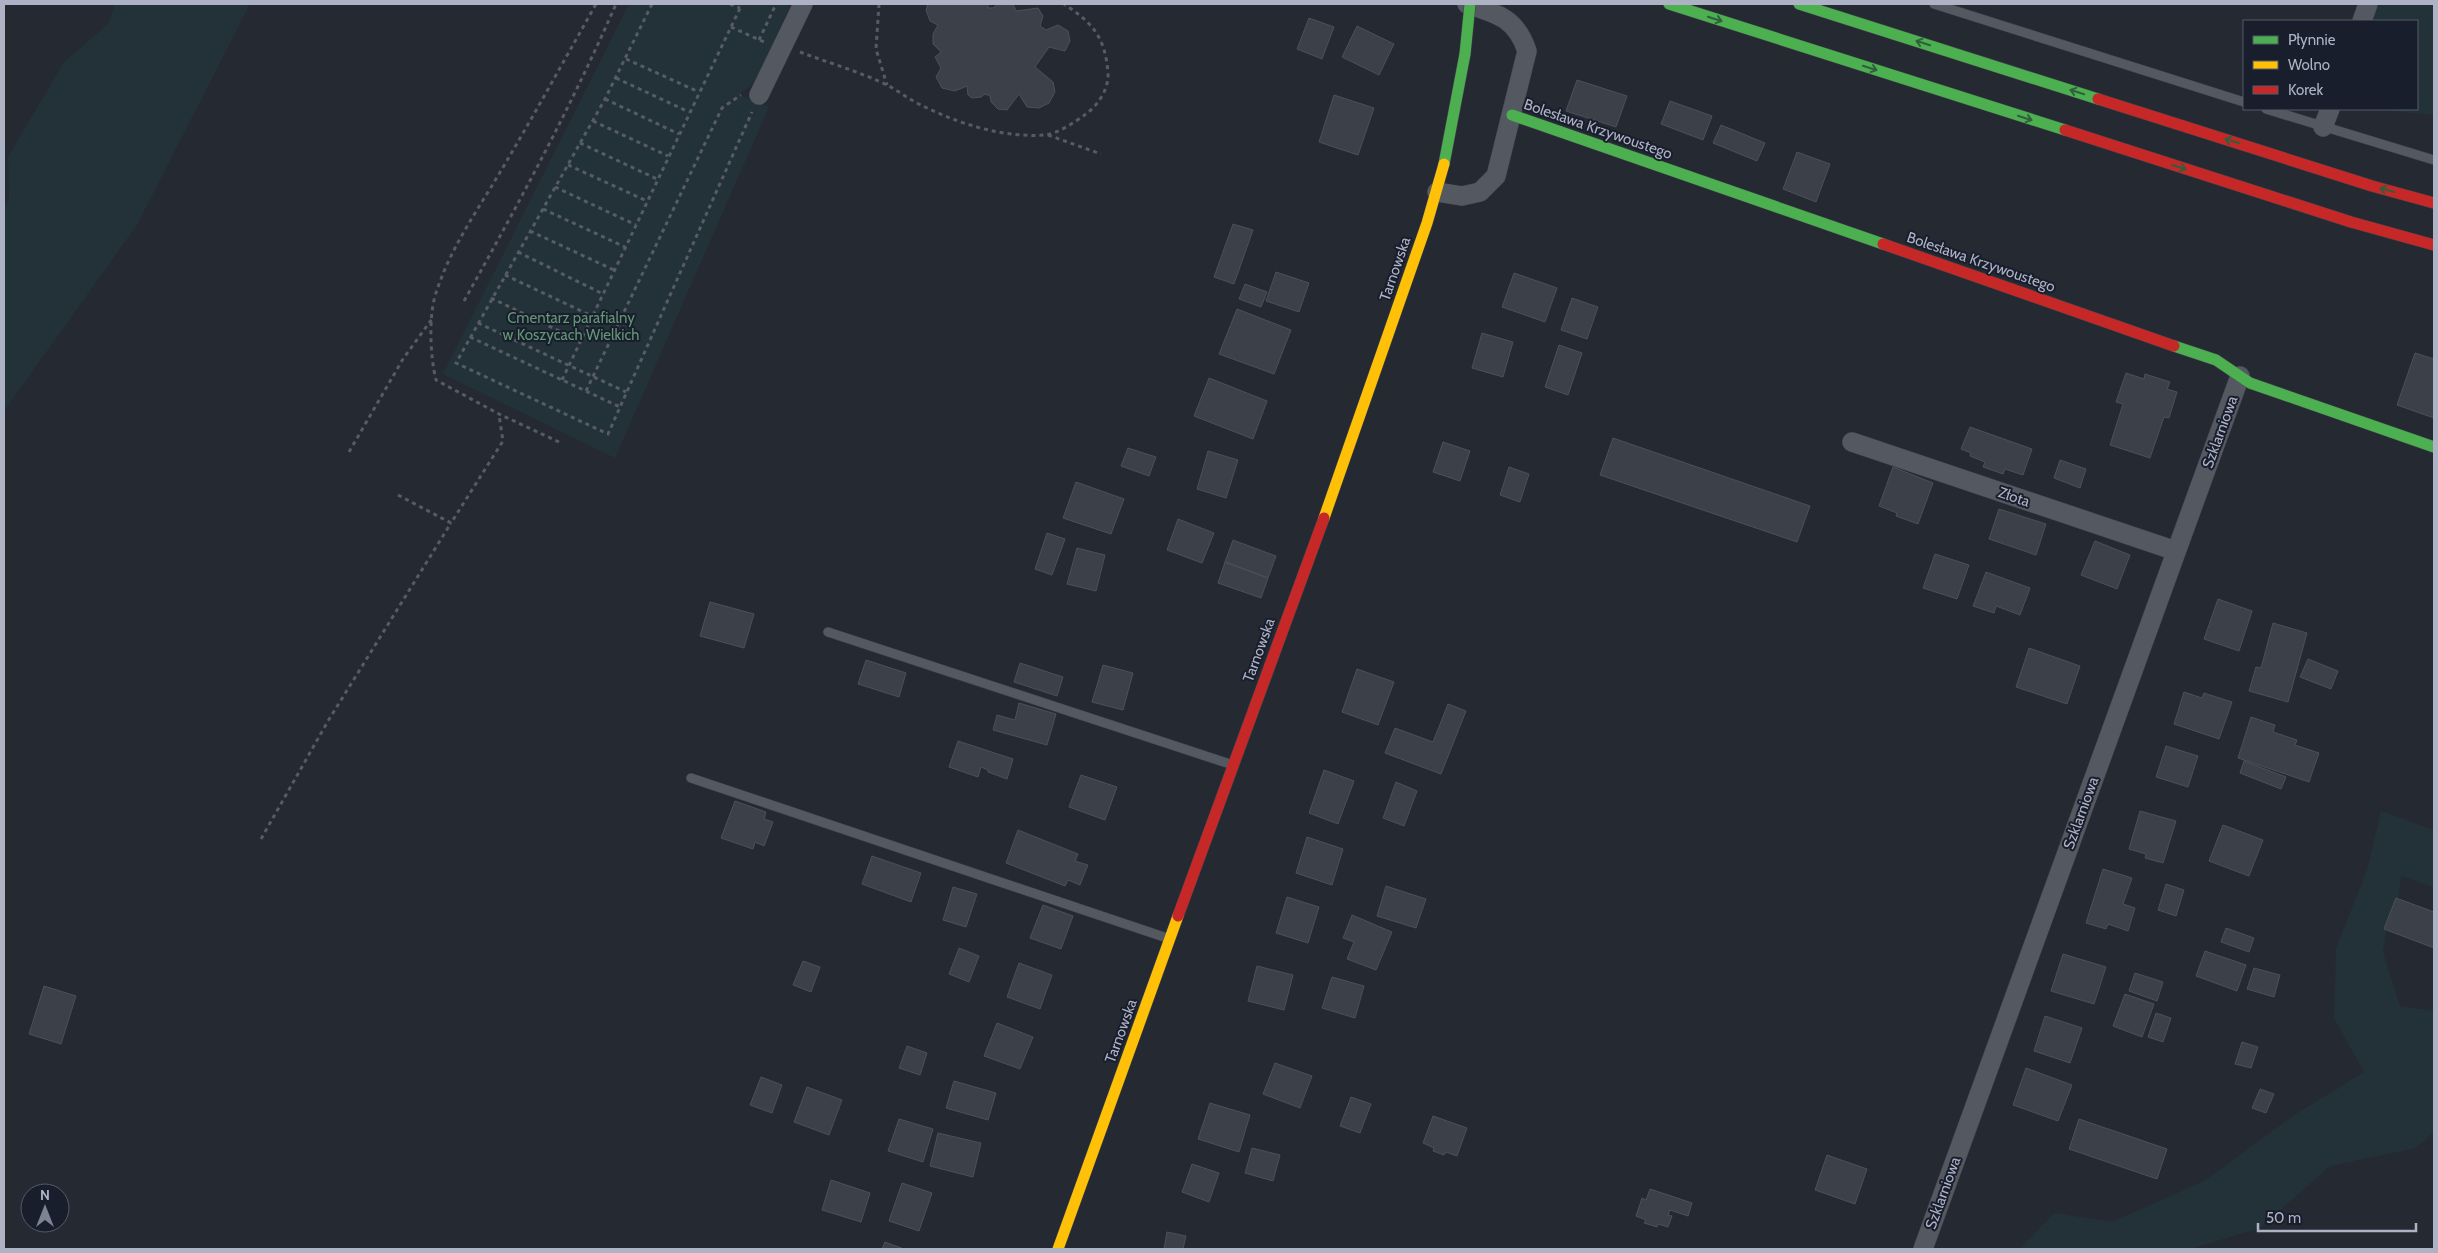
<svg xmlns="http://www.w3.org/2000/svg" width="2438" height="1253" viewBox="0 0 2438 1253" font-family="Cabin,sans-serif">
<style>
.green{fill:#223238}
.building{fill:#3c4049;stroke:#4c505a}
.lines{fill:none;stroke-linecap:round;stroke-linejoin:round}
.lane-casing{stroke:#41444b;stroke-width:10}
.street-casing{stroke:#41444b;stroke-width:20}
.fast-casing{stroke:#41444b;stroke-width:12}
.slow-casing{stroke:#41444b;stroke-width:12}
.jam-casing{stroke:#41444b;stroke-width:12}
.path{stroke:#575b64;stroke-width:3;stroke-dasharray:4 4;stroke-linecap:butt}
.lane{stroke:#545860;stroke-width:9}
.street{stroke:#545860;stroke-width:19}
.fast{stroke:#4caf50;stroke-width:11}
.slow{stroke:#ffc107;stroke-width:11}
.jam{stroke:#c62828;stroke-width:11}
.fast-bridge-casing{stroke:#41444b;stroke-width:12;stroke-linecap:butt}
.fast-bridge{stroke:#4caf50;stroke-width:11}
.oneway{stroke:#2f5f3c}
.labels{text-anchor:middle;stroke-width:4;stroke-linejoin:round;paint-order:stroke}
.street-label{font-size:15px;fill:#adb3c5;stroke:#181e2c}
.park-label{font-size:15px;fill:#649676;stroke:#181e2c}
</style>
<rect width="100%" height="100%" fill="#252932"/>
<path class="green" d="M115,4h135l-113,221 -133,186v-204l5,-8 -1,-42 56,-95 44,-38z
M629,4h162l-36,78 -16,13 30,12 -154,351 -172,-84z
M2371,4h63v111l-62,-6h45v-88h-53z
M2381,811l53,19v57l-33,-11 -3,25 -12,31 -3,20 17,54 34,5v121l-18,16 -86,18 -70,62 -70,21h-171l36,-36 57,9 92,-41 92,-67 68,-42 -30,-54 2,-70 31,-78z"/>
<path class="building" d="M928,4h60v4h5l5,-4h15l3,7 22,-3 5,8 -3,10 6,4 12,-5 10,6 2,10 -5,10 -16,-4 -14,20 18,15 2,10 -6,11 -10,5 -12,-1 -8,-13 -12,16 -9,-1 -7,-7 -1,-6 -5,-2 -4,3 -9,1 -4,-3 -1,-9 -12,5 -13,-3 -6,-11 5,-9 -6,-11 6,-5 -8,-8v-10l5,-9 -8,-4 -4,-11z
M1309,18l25,9 -12,32 -25,-10z
M1357,26l37,18 -15,31 -37,-18z
M1577,80l50,16 -11,31 -50,-16z
M1334,95l40,13 -16,47 -39,-13z
M1670,101l42,15 -9,24 -42,-16z
M1721,125l44,18 -8,18 -44,-18z
M1797,152l33,12 -14,38 -33,-13z
M1233,224l20,6 -19,54 -20,-7z
M1276,272l33,11 -10,29 -33,-11z
M1514,273l43,15 -12,34 -43,-15z
M1245,284l22,8 -6,15 -22,-8z
M1572,298l26,9 -11,32 -26,-9z
M1237,309l54,21 -17,44 -55,-20z
M1482,333l31,9 -10,35 -31,-9z
M1559,345l23,8 -14,42 -23,-8z
M2415,353l19,6v59l-37,-13z
M2126,373l18,6 1,-5 25,8 -3,7 10,3 -8,26 -5,-1 -14,41 -40,-13 13,-41 -7,-2z
M1209,378l58,23 -14,38 -59,-23z
M1970,427l62,22 -9,26 -18,-6 -2,5 -20,-7 2,-5 -15,-6 1,-3 -10,-4z
M1613,438l197,68 -13,36 -197,-67z
M1443,442l27,9 -10,30 -27,-9z
M1128,448l28,9 -7,19 -28,-10z
M1208,451l30,9 -12,38 -29,-9z
M2060,460l26,9 -6,19 -26,-10z
M1509,467l20,7 -9,28 -20,-7z
M1893,467l40,16 -15,41 -22,-8 1,-3 -18,-7z
M1076,482l48,17 -13,35 -48,-16z
M1999,509l47,15 -10,31 -47,-16z
M1178,519l36,14 -12,30 -35,-13z
M1047,533l18,6 -13,36 -17,-6z
M1233,540l43,16 -8,22 -43,-16z
M2095,541l35,14 -13,34 -36,-14z
M1077,548l28,7 -9,36 -29,-7z
M1935,554l34,11 -12,34 -34,-11z
M1225,562l43,16 -7,20 -43,-15z
M1986,572l44,16 -10,27 -24,-9 -2,7 -21,-7z
M2218,599l34,12 -13,40 -35,-12z
M710,602l44,12 -10,34 -44,-12z
M2273,623l34,10 -19,69 -39,-11 7,-24 5,1z
M2029,648l51,18 -13,38 -51,-17z
M2308,659l30,12 -7,18 -31,-12z
M866,660l40,13 -7,24 -41,-13z
M1020,663l43,14 -6,19 -43,-14z
M1103,665l30,8 -10,37 -31,-8z
M1357,669l37,13 -16,43 -36,-13z
M2184,692l18,6 2,-5 28,9 -13,37 -45,-15z
M1019,703l37,11 -9,31 -54,-15 4,-15 18,5z
M1448,704l18,7 -25,63 -56,-21 10,-25 38,14z
M2251,717l24,8 -2,7 24,8 -2,5 24,8 -10,29 -71,-24z
M958,741l55,18 -6,20 -19,-7v-2l-7,-3 -3,10 -29,-10z
M2166,746l32,10 -10,31 -32,-10z
M2244,761l42,16 -5,12 -41,-16z
M1324,770l30,11 -16,43 -29,-11z
M1081,775l36,12 -12,33 -36,-13z
M1396,782l21,9 -13,35 -21,-8z
M735,801l31,11 -2,7 9,3 -9,24 -9,-4 -2,7 -32,-11z
M2140,811l36,10 -13,42 -18,-5 1,-4 -17,-5z
M2223,825l40,15 -14,36 -40,-15z
M1018,830l60,24 -3,7 13,4 -8,20 -12,-5 -3,6 -59,-23z
M1307,837l36,12 -11,36 -36,-12z
M872,856l49,17 -10,29 -49,-18z
M2103,869l29,9 -9,26 12,4 -7,23 -20,-7 -2,5 -20,-6z
M2166,884l18,6 -8,26 -18,-6z
M1386,886l40,13 -10,29 -39,-12z
M953,887l24,7 -11,33 -23,-7z
M1287,897l32,10 -11,36 -32,-10z
M2396,898l38,14v36l-50,-19z
M1043,905l30,11 -12,33 -31,-11z
M1352,915l40,17 -16,38 -29,-11 7,-17 -11,-4z
M2226,928l28,10 -5,14 -28,-10z
M959,948l20,8 -10,26 -20,-8z
M2205,951l41,14 -9,26 -41,-15z
M2063,954l43,13 -12,37 -43,-13z
M803,961l17,6 -9,25 -18,-7z
M1019,963l33,12 -12,34 -33,-12z
M1257,966l36,9 -9,35 -36,-9z
M2254,968l26,7 -6,22 -27,-8z
M2135,973l28,9 -6,19 -28,-10z
M1332,977l32,9 -9,32 -33,-10z
M44,986l32,10 -15,48 -32,-10z
M2125,994l29,10 -12,33 -29,-11z
M2156,1013l15,5 -8,24 -15,-5z
M2045,1016l37,12 -12,35 -36,-12z
M997,1023l36,14 -13,32 -36,-13z
M2242,1042l16,5 -7,21 -16,-4z
M907,1046l20,7 -7,22 -21,-7z
M1275,1063l37,13 -12,32 -37,-14z
M2026,1068l46,17 -14,36 -45,-16z
M761,1077l21,8 -10,28 -22,-8z
M954,1081l42,12 -8,27 -42,-12z
M807,1087l35,13 -13,35 -35,-13z
M2260,1089l14,5 -8,19 -14,-5z
M1351,1097l20,7 -11,29 -20,-7z
M1210,1103l40,12 -11,37 -41,-13z
M1433,1116l34,12 -10,28 -11,-4 -2,3 -11,-4 1,-3 -11,-5z
M899,1119l34,10 -10,33 -35,-11z
M2079,1119l88,30 -10,30 -88,-30z
M938,1133l43,10 -8,34 -43,-11z
M1252,1148l28,7 -7,26 -28,-8z
M1827,1155l40,14 -12,35 -40,-14z
M1192,1164l27,9 -10,29 -27,-10z
M831,1180l39,13 -9,29 -39,-12z
M902,1183l30,10 -13,38 -30,-10z
M1650,1189l42,14 -4,13 -18,-6 -2,5 4,1 -4,11 -10,-3 -1,3 -13,-4 2,-3 -10,-4 6,-18 4,2z
M1167,1232l19,4 -3,13h-19z
M885,1242l19,7h-22z"/>
<g class="lines">
<defs>
<path id="lane" d="M1934,4l310,98
M2266,109l168,51
M828,632l402,132
M691,778l476,160"/>
<path id="street" d="M2362,21l6,-17
M759,95l44,-91
M2323,127l7,-18
M1437,192l25,4 18,-4 16,-16 31,-125c-11,-33 -29,-37 -60,-47
M1852,442l324,109
M1923,1249l317,-873"/>
<path id="fast" d="M1669,4l396,126
M1799,4l299,95
M1512,115l371,129
M1444,164l21,-110
M2174,346l42,14 34,23 184,64"/>
<path id="slow" d="M1324,518l103,-295 17,-59
M1058,1249l120,-333"/>
<path id="jam" d="M2098,99l274,87 62,17
M2065,130l286,92 83,23
M1883,244l291,102
M1178,916l146,-398"/>
</defs>
<use href="#lane" class="lane-casing"/>
<use href="#street" class="street-casing"/>
<use href="#fast" class="fast-casing"/>
<use href="#slow" class="slow-casing"/>
<use href="#jam" class="jam-casing"/>
<path class="path" d="M652,4l-47,95 -149,264 152,71 144,-322
M730,4l10,4
M879,4l-3,45 11,36
M731,27l33,15
M759,40l17,-36
M800,52c29,11 61,20 89,34 11,6 21,14 32,19 38,19 82,33 124,30 14,-2 30,-13 41,-21 12,-9 23,-25 22,-41 -3,-36 -15,-50 -44,-69
M626,59l73,33
M616,78l73,34
M605,99l74,35
M593,121l75,35
M1048,135l53,19
M580,143l77,36
M568,165l79,36
M555,187l81,38
M543,209l82,38
M530,231l84,39
M518,252l85,42
M505,275l87,41
M491,298l89,43
M464,301c55,-98 107,-194 152,-297
M478,323l148,69
M470,337l150,70
M562,380l180,-376
M586,391l136,-283 19,-13
M559,442l-60,-28 -63,-34c-6,-24 -8,-67 1,-90 14,-43 42,-82 65,-121 32,-54 63,-110 94,-165
M349,452l54,-93 29,-40
M398,495l53,28 52,-82 -4,-26
M261,839l67,-118 123,-198"/>
<use href="#lane" class="lane"/>
<use href="#street" class="street"/>
<use href="#fast" class="fast"/>
<use href="#slow" class="slow"/>
<use href="#jam" class="jam"/>
<defs>
<path id="fast-bridge" d="M1465,54l5,-50"/>
</defs>
<use href="#fast-bridge" class="fast-bridge-casing"/>
<use href="#fast-bridge" class="fast-bridge"/>
</g>
<defs><path id="oneway-shaft" d="M-6 0H5M1.5-3L5.5 0L1.5 3" fill="none" stroke-width="1.6" stroke-linecap="round" stroke-linejoin="round" transform="scale(1.25)"/></defs>
<g class="oneway">
<use href="#oneway-shaft" transform="translate(1715 19) rotate(18)"/>
<use href="#oneway-shaft" transform="translate(1923 43) rotate(-162)"/>
<use href="#oneway-shaft" transform="translate(1870 68) rotate(18)"/>
<use href="#oneway-shaft" transform="translate(2077 92) rotate(-162)"/>
<use href="#oneway-shaft" transform="translate(2025 118) rotate(18)"/>
<use href="#oneway-shaft" transform="translate(2232 141) rotate(-162)"/>
<use href="#oneway-shaft" transform="translate(2179 167) rotate(18)"/>
<use href="#oneway-shaft" transform="translate(2387 190) rotate(-164)"/>
</g>
<g class="labels">
<g class="street-label">
<text transform="translate(1598 129) rotate(19)" y="5">Bolesława Krzywoustego</text>
<text transform="translate(1981 262) rotate(19)" y="5">Bolesława Krzywoustego</text>
<text transform="translate(1395 269) rotate(-71)" y="5">Tarnowska</text>
<text transform="translate(2220 432) rotate(-70)" y="5">Szklarniowa</text>
<text transform="translate(2014 497) rotate(19)" y="5">Złota</text>
<text transform="translate(1259 650) rotate(-70)" y="5">Tarnowska</text>
<text transform="translate(2081 813) rotate(-70)" y="5">Szklarniowa</text>
<text transform="translate(1121 1031) rotate(-70)" y="5">Tarnowska</text>
<text transform="translate(1943 1193) rotate(-70)" y="5">Szklarniowa</text>
</g>
<g class="park-label">
<text x="571" y="323">Cmentarz parafialny<tspan x="571" dy="17">w Koszycach Wielkich</tspan></text>
</g>
</g>
<rect width="2438" height="1253" fill="none" stroke="#adb3c5" stroke-width="10"/>
<rect x="2243" y="20" width="175" height="90" fill="#181e2c" stroke="#545a69"/>
<rect x="2253" y="36" width="25" height="8" fill="#4caf50" stroke="#545a69"/>
<text x="2288" y="45" font-size="15" fill="#adb3c5">Płynnie</text>
<rect x="2253" y="61" width="25" height="8" fill="#ffc107" stroke="#545a69"/>
<text x="2288" y="70" font-size="15" fill="#adb3c5">Wolno</text>
<rect x="2253" y="86" width="25" height="8" fill="#c62828" stroke="#545a69"/>
<text x="2288" y="95" font-size="15" fill="#adb3c5">Korek</text>
<g transform="translate(45 1208)"><circle r="24" fill="#181e2c" stroke="#545a69"/>
<path d="M0-4L9 19L0 12L-9 19Z" fill="#7d8392"/>
<text y="-8" font-size="14" font-weight="bold" text-anchor="middle" fill="#adb3c5">N</text>
</g>
<path d="M2258 1223v8h158v-8" fill="none" stroke="#adb3c5" stroke-width="2.5"/>
<text x="2266" y="1223" font-size="15" fill="#adb3c5" stroke="#181e2c" stroke-width="4" paint-order="stroke">50 m</text>
</svg>
